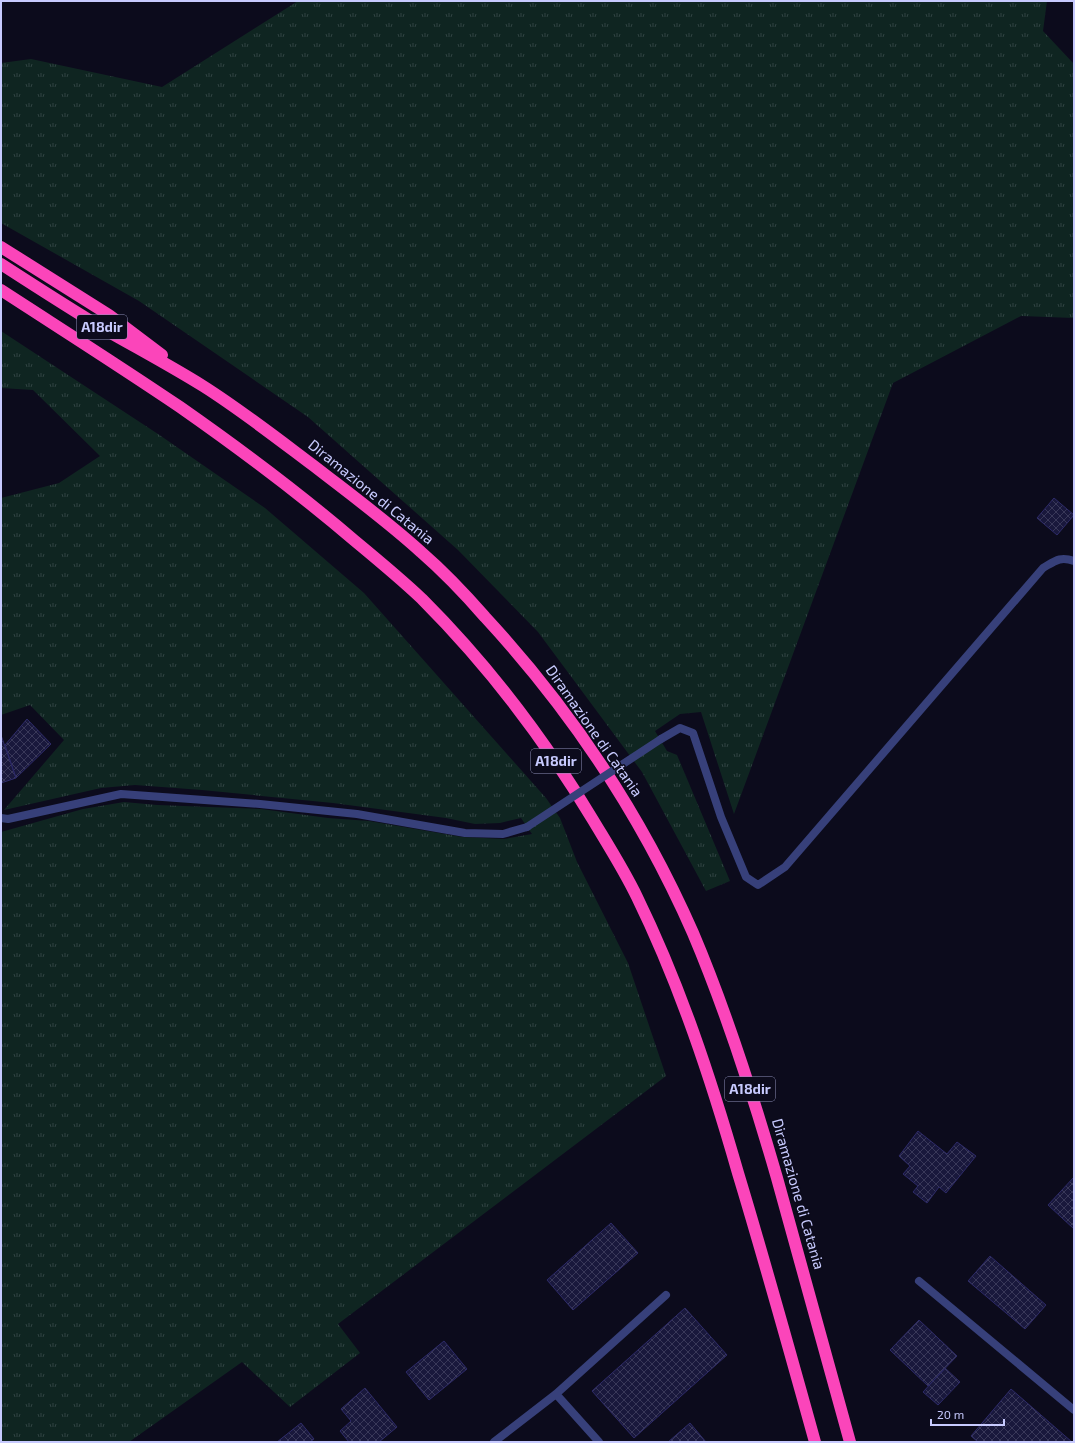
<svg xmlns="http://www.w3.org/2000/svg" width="1075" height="1443" viewBox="0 0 1075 1443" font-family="'Exo 2',sans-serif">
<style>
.grass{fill:url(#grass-tufts)}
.building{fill:url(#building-cross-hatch);stroke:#2d2a68}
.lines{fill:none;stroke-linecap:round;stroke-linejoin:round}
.service{stroke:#37407a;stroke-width:8}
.motorway{stroke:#fb45ba;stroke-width:12}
.service-bridge{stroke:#37407a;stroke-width:8}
.labels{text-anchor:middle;stroke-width:3;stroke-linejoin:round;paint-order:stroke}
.shield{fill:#0c0b1c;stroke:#8f91ba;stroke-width:1}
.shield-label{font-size:14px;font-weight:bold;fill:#c7cafe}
.street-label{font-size:15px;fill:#c7cafe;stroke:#0c0b1c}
</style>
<defs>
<pattern id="grass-tufts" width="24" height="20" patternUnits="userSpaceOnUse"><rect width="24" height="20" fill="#0f2521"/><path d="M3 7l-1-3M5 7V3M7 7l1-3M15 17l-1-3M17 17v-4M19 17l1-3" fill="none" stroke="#304342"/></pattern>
<pattern id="building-cross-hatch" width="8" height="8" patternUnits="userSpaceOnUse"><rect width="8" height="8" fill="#19183c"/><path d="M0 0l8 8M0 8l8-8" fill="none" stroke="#393859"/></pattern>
</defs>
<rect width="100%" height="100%" fill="#0c0b1c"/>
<path class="grass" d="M298,1h749l-4,30 31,33v254l-53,-2 -128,67 -159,431 -33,-102 -21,2 -25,17 12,20 10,4 53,126 -24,10 -64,-119 -104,-140 -80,-82 -150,-133 -169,-116 -138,-78v-160l30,-4 131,28z
M1,331l157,103 107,74 99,85 182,205 14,20 17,44 51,101 38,113 -328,248 22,29 -70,54 -48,-45 -113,80h-128v-610l82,-23 41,-7 33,3 104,4 67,9 41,3 93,16 42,2 28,-5 -11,-16 -21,5 -25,1 -29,-6 -113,-15 -131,-13 -67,-5 -34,3 -97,22 60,-70 -34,-35 -29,10v-217l58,-15 41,-27 -67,-66 -32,-2z"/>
<path class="building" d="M1054,498l20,17 -17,20 -20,-17z
M27,719l24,25 -35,34 -11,-33z
M1,735l15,43 -15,5z
M918,1131l29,23 10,-12 19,14 -30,37 -7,-6 -12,16 -14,-11 5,-6 -15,-12 7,-8 -11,-10z
M1074,1177v52l-26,-24z
M611,1223l27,30 -65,57 -26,-30z
M990,1256l56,49 -21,24 -57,-48z
M685,1308l42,47 -93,83 -42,-47z
M919,1320l38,36 -29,30 -38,-36z
M444,1341l23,28 -38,31 -23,-28z
M945,1368l15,14 -22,23 -15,-13z
M365,1388l32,39 -18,15h-30l-9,-11 11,-10 -10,-12z
M1011,1389l61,53h-94l-7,-6z
M301,1423l13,16 -4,3h-33z
M690,1423l16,19h-38z"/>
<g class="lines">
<path class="service" d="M661,739l19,-11 13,5 28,84 25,60 12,8 27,-18 258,-299c12,-7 17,-12 31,-7
M1,818l7,1 113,-25 139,10 97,10 108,19 38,1 24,-7
M919,1281l155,129
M556,1394l43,48
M494,1442l62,-48 110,-99"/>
<path class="motorway" d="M1,247l108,68 53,40
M1,264c34,22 68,44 103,65 33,19 67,37 99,57 38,24 75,53 111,80 36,28 73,55 107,86 23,20 44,42 64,65 86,93 157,200 208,316 34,80 60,162 84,245 25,88 49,176 73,264
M1,290c60,39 120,77 179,117 60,42 119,86 175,134 23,19 46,38 67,58 66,66 123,141 171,221 15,25 31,50 44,77 43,88 74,182 101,276 27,89 52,179 77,269"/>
<path class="service-bridge" d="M527,827l134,-88"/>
</g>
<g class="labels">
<g class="shield">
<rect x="77" y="315" width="50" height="24" rx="3"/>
<rect x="531" y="749" width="50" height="24" rx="3"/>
<rect x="725" y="1077" width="50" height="24" rx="3"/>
</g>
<g class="shield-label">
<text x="102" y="332">A18dir</text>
<text x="556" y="766">A18dir</text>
<text x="750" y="1094">A18dir</text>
</g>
<g class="street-label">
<text transform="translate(371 492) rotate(39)" y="5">Diramazione di Catania</text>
<text transform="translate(594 731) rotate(55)" y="5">Diramazione di Catania</text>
<text transform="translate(798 1194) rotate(74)" y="5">Diramazione di Catania</text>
</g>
</g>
<rect width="1075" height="1443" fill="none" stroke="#c7cafe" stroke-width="4"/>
<path d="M931 1419v6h73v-6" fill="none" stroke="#c7cafe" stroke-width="2"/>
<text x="937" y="1419" font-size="12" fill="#c7cafe" stroke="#0c0b1c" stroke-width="3" paint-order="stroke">20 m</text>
</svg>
